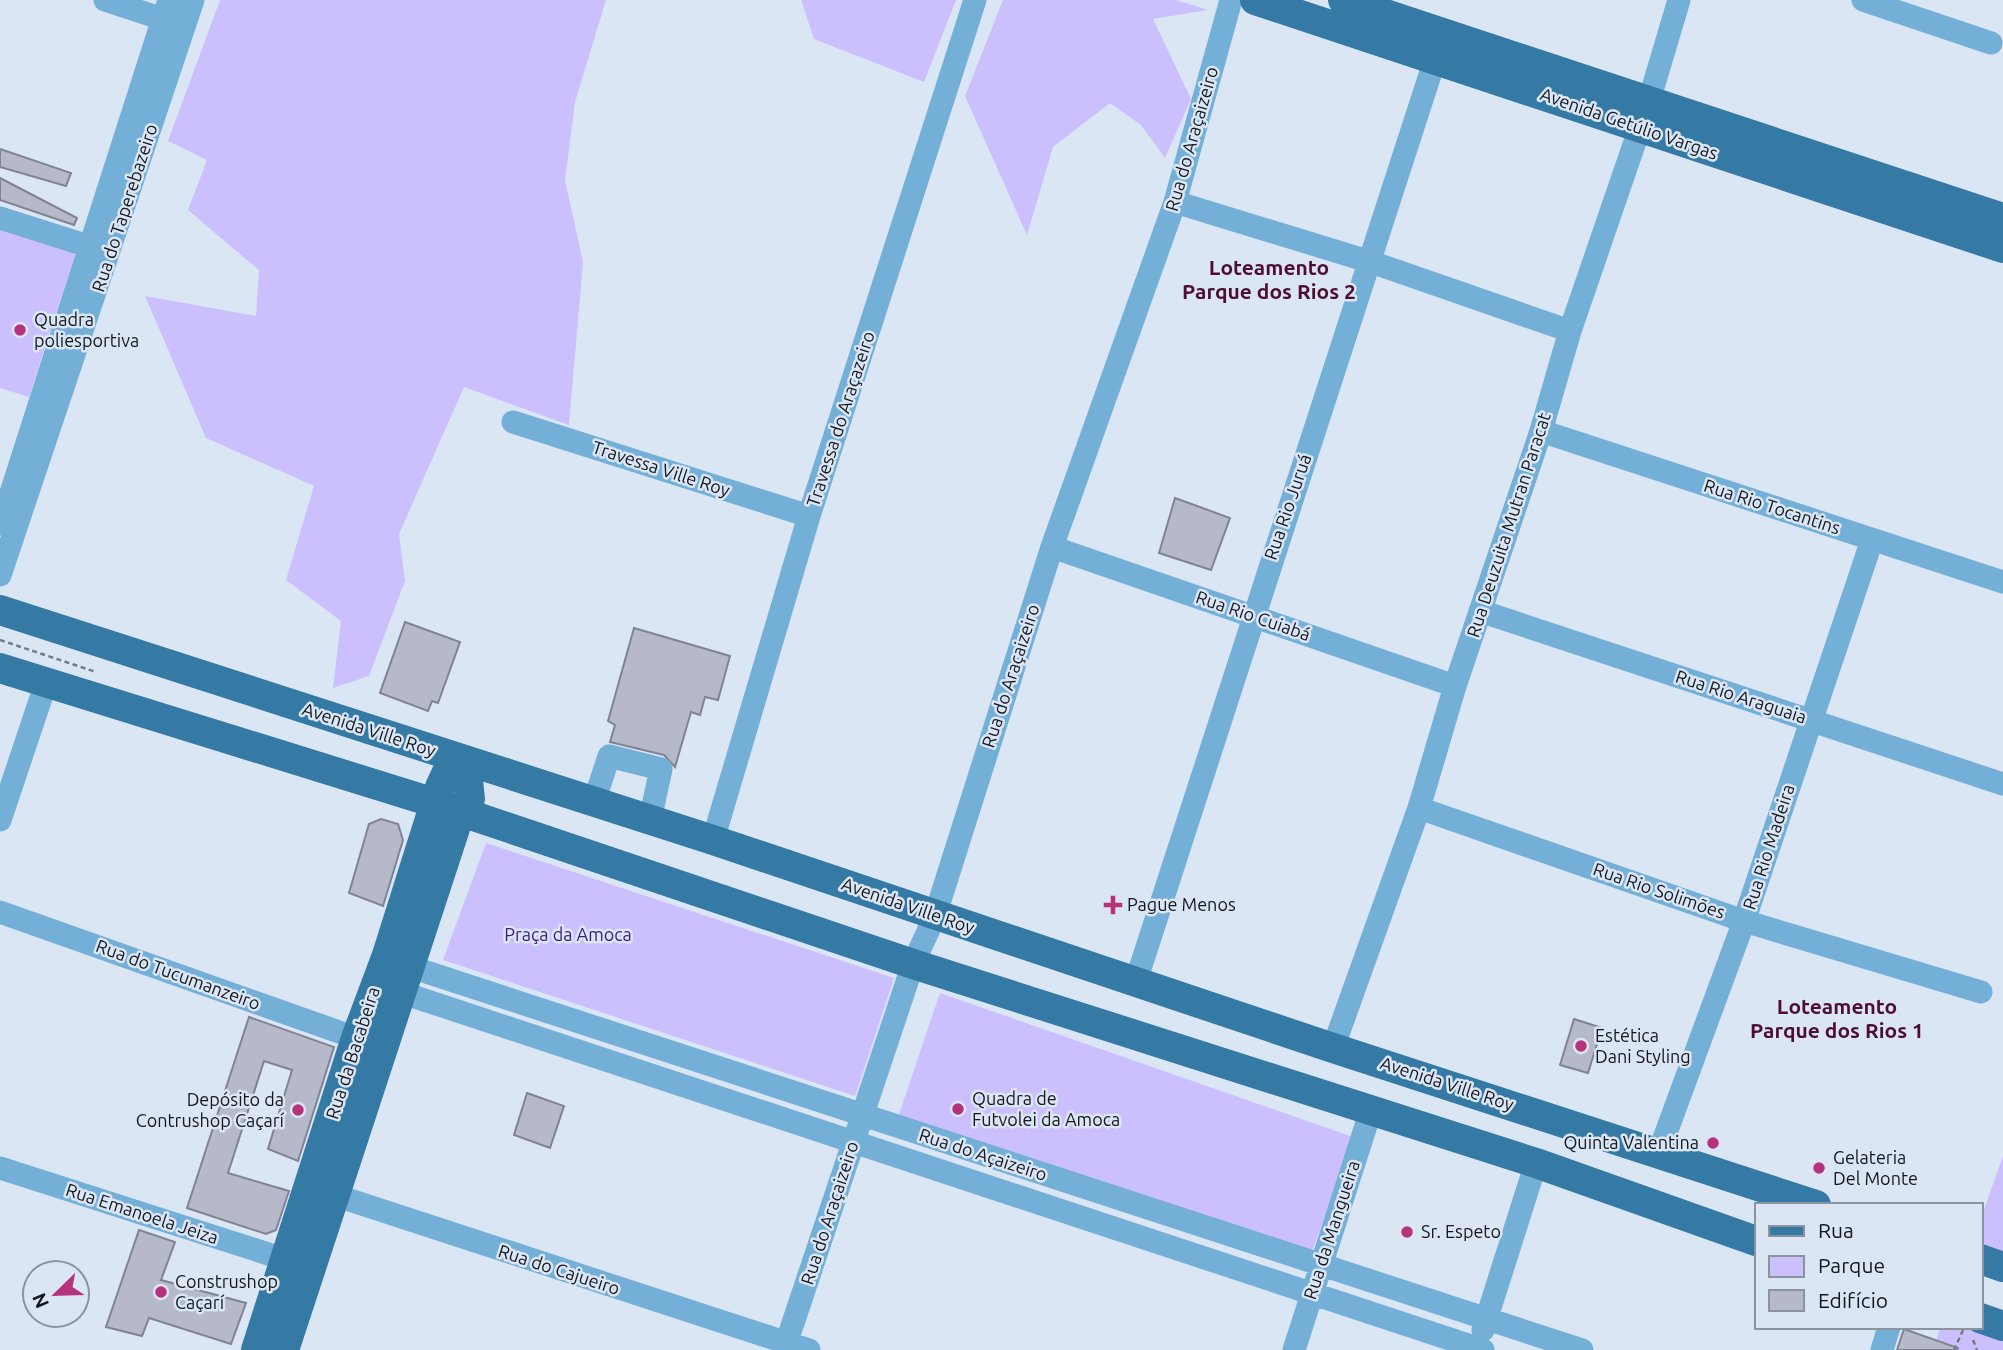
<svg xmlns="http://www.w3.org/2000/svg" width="2003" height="1350" viewBox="0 0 2003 1350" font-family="Ubuntu,sans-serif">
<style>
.green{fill:#ccbffd}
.building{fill:#b6b9ca;stroke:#808393;stroke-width:2}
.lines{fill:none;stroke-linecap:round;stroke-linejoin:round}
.path{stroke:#737a84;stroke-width:2.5;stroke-dasharray:5 3.5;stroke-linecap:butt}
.minor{stroke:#73afd6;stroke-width:23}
.major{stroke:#357aa4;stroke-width:30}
.poi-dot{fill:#b6337c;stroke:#dbe6f5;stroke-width:2.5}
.labels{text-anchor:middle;stroke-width:5;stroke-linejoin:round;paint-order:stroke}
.street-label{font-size:18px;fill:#14171d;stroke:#dbe6f5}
.poi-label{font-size:18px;fill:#14171d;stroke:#dbe6f5;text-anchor:start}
.park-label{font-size:18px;fill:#41187e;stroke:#dbe6f5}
.quarter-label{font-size:21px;font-weight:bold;fill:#4d0e32;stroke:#dbe6f5}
</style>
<rect width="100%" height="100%" fill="#dbe6f5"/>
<path class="green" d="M220,0h386l-31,102 -10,78 18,82 -14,163 -105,-38 -65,147 6,47 -36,95 -36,12 8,-67 -55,-41 28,-94 -108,-48 -61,-142 111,20 3,-46 -71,-60 19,-50 -39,-19z
M801,0h155l-32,82 -110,-43z
M1003,0h173l32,10 -55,9 38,80 -26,59 -24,-33 -31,-22 -57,44 -26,88 -62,-139z
M0,227l76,24 -47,146 -29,-9z
M486,843l408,135 -39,118 -412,-136z
M940,993l413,144 -41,115 -415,-132z
M2003,1156v95l-23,-7v-23z
M1940,1327h40l23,8v15h-69z"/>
<path class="building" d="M0,149l71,24 -5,13 -66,-19z
M0,178l77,40 -3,7 -74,-25z
M1175,498l55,20 -19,52 -52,-17z
M405,622l55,20 -22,61 -6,-2 -4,10 -48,-18z
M634,628l96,28 -12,44 -13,-3 -5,18 -9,-3 -16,55 -11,-12 -54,-13 5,-17 -7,-4z
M381,819l17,5 5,16 -20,66 -34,-13 20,-69z
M249,1017l85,30 -36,114 -30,-12 24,-79 -28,-9 -36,112 61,18 -13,39 -10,4 -79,-26z
M1574,1019l28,9 -14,45 -28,-8z
M527,1093l37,13 -14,42 -36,-13z
M139,1230l36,12 -14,38 85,23 -15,41 -82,-26 -7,18 -36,-9z
M1904,1329l54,19 -1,2h-60z"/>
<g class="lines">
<path class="path" d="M0,640l96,32
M1973,1340l4,10
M1954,1350l9,-20"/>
<path class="minor" d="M105,0l58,19
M1863,0l128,43
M1175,202l196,60 199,69
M0,218l104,33
M513,422l296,94
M1541,431l462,151
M1,524l168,-524
M1052,547l403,139
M0,575l193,-575
M1480,611l523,173
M594,802l15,-46 52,13 -11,51
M1419,808l325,113 237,71
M0,820l46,-137
M713,840l96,-324 166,-516
M0,912l356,126
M395,959l16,8c390,129 781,254 1171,383
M1136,981l304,-937
M386,985l14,7 1083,358
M1333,1048l86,-240 36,-122 86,-255 29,-100 79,-230 30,-101
M1659,1152l85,-231 128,-381
M0,1168l284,91
M319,1190l490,160
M1483,1330l53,-167
M784,1350l129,-386 22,-48 117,-369 123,-345 56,-202
M1294,1350l77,-240
M1882,1350l7,-23"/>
<path class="major" d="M1255,0l748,248
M1343,0l660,218
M0,610l713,230 620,208 483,157
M0,668l435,135 478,161 623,199 220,78
M1980,1259l23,8
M1980,1318l23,8
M256,1350l100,-312 31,-83 53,-168 14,-30
M284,1350l176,-537 10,-14 -4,-37"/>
</g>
<g class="poi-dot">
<circle cx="20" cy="330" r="7"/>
<path d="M1109.5 894.5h7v7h7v7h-7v7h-7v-7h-7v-7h7z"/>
<circle cx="1581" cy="1046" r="7"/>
<circle cx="958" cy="1109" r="7"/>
<circle cx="298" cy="1110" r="7"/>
<circle cx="1713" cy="1143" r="7"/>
<circle cx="1819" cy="1168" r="7"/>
<circle cx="1407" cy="1232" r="7"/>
<circle cx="161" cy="1292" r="7"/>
</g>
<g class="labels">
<g class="street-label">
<text transform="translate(1629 124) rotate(19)" y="6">Avenida Getúlio Vargas</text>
<text transform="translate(1192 139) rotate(-74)" y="6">Rua do Araçaizeiro</text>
<text transform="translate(125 208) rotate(-72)" y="6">Rua do Taperebazeiro</text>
<text transform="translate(841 419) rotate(-72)" y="6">Travessa do Araçazeiro</text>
<text transform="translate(661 469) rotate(18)" y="6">Travessa Ville Roy</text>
<text transform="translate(1288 507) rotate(-71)" y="6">Rua Rio Juruá</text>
<text transform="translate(1772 507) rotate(18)" y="6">Rua Rio Tocantins</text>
<text transform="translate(1509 525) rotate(-72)" y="6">Rua Deuzuita Mutran Paracat</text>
<text transform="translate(1253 616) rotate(19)" y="6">Rua Rio Cuiabá</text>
<text transform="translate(1011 676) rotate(-72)" y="6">Rua do Araçaizeiro</text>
<text transform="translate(1741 697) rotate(18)" y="6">Rua Rio Araguaia</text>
<text transform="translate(369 730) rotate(18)" y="6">Avenida Ville Roy</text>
<text transform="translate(1769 847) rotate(-72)" y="6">Rua Rio Madeira</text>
<text transform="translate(1659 891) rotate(19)" y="6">Rua Rio Solimões</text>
<text transform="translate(908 906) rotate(19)" y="6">Avenida Ville Roy</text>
<text transform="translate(178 975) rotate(20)" y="6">Rua do Tucumanzeiro</text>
<text transform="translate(353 1053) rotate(-72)" y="6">Rua da Bacabeira</text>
<text transform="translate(1447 1084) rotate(18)" y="6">Avenida Ville Roy</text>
<text transform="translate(983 1155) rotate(18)" y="6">Rua do Açaizeiro</text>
<text transform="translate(830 1213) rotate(-72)" y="6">Rua do Araçaizeiro</text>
<text transform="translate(142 1214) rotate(18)" y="6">Rua Emanoela Jeiza</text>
<text transform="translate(1332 1230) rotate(-72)" y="6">Rua da Mangueira</text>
<text transform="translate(559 1270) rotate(18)" y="6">Rua do Cajueiro</text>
</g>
<g class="poi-label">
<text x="34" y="326">Quadra<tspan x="34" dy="21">poliesportiva</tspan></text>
<text x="1127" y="911">Pague Menos</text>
<text x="1595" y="1042">Estética<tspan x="1595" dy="21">Dani Styling</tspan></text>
<text x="972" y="1105">Quadra de<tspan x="972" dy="21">Futvolei da Amoca</tspan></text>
<text x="284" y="1106" text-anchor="end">Depósito da<tspan x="284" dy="21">Contrushop Caçarí</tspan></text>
<text x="1699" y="1149" text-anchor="end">Quinta Valentina</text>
<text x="1833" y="1164">Gelateria<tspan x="1833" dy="21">Del Monte</tspan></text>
<text x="1421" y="1238">Sr. Espeto</text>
<text x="175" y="1288">Construshop<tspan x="175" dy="21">Caçarí</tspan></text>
</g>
<g class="park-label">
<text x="568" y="941">Praça da Amoca</text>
</g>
<g class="quarter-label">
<text x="1269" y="275">Loteamento<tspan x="1269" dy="24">Parque dos Rios 2</tspan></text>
<text x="1837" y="1014">Loteamento<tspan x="1837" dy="24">Parque dos Rios 1</tspan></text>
</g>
</g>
<rect x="1755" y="1203" width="228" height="126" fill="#dbe6f5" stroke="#8b939f" stroke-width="2"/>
<rect x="1769" y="1226" width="35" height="10" fill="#357aa4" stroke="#8b939f" stroke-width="2"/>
<text x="1818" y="1238" font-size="21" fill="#14171d">Rua</text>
<rect x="1769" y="1256" width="35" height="21" fill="#ccbffd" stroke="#8b939f" stroke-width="2"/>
<text x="1818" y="1273" font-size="21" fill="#14171d">Parque</text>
<rect x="1769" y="1290" width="35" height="21" fill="#b6b9ca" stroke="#8b939f" stroke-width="2"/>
<text x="1818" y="1308" font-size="21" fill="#14171d">Edifício</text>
<g transform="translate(56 1294) rotate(247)"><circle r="33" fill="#dbe6f5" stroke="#8b939f" stroke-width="2"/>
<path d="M0-5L12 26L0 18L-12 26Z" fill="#b6337c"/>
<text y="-10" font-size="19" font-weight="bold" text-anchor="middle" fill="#14171d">N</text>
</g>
</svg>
